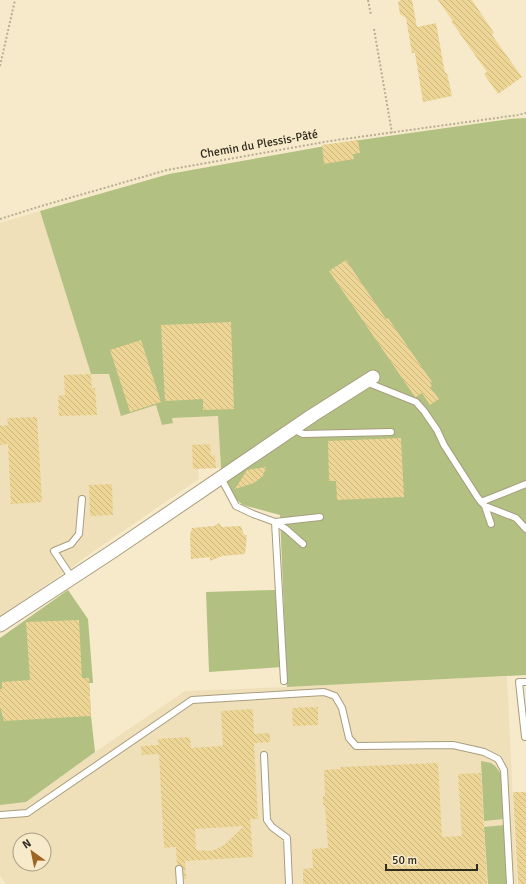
<svg xmlns="http://www.w3.org/2000/svg" width="526" height="884" viewBox="0 0 526 884" font-family="Signika,sans-serif">
<style>
.built{fill:#efe0b9;fill-rule:evenodd}
.grass{fill:#b2c082}
.building{fill:url(#building-back-hatch);fill-rule:evenodd}
.lines{fill:none;stroke-linecap:round;stroke-linejoin:round}
.lane-casing{stroke:#a89d7e;stroke-width:8}
.street-casing{stroke:#a89d7e;stroke-width:15}
.path{stroke:#b8ae94;stroke-width:2;stroke-dasharray:2 2;stroke-linecap:butt}
.lane{stroke:#fff;stroke-width:6}
.street{stroke:#fff;stroke-width:13}
.labels{text-anchor:middle;stroke-width:3;stroke-linejoin:round;paint-order:stroke}
.street-label{font-size:12px;fill:#312c20;stroke:#f6eaca}
</style>
<defs>
<pattern id="building-back-hatch" width="6" height="6" patternUnits="userSpaceOnUse"><rect width="6" height="6" fill="#edd596"/><path d="M-1 5l2 2M0 0l6 6M5-1l2 2" fill="none" stroke="#ccb781"/></pattern>
</defs>
<rect width="100%" height="100%" fill="#f6eaca"/>
<path class="built" d="M40,211l51,163h18l47,31 16,13 46,-2 3,52 -23,1 1,10 -108,74 -26,19 -65,44v-393z
M507,676l10,208h-511l-6,-8v-71l26,-3 69,-50 90,-61 102,-4zM20,840h24v24h-24z"/>
<path class="grass" d="M526,118v557l-239,12 -7,-172 -37,-10 -5,-4 -4,-5 -13,-28 -3,-52 -46,2 1,5 -11,2 -6,-20 -35,11 -12,-42h-18l-51,-163 129,-37 184,-33 157,-22z
M68,590l20,29 5,64h-4l2,33 4,36 -69,50 -26,3v-167z
M275,590l7,77 -73,5 -3,-80z
M481,761l10,2 4,3 7,9 2,44 -20,2z
M505,825l3,59h-20l-4,-57z"/>
<path class="building" d="M400,0h12l5,27 19,-4 9,50h2l5,23 -29,6 -8,-49h-3l-6,-35 -6,-4 -2,-12 2,-1z
M438,0h34l22,33 -2,2 30,42 -24,17 -14,-20 3,-2 -36,-51h2z
M358,140l2,13 -7,1 1,5 -30,5 -2,-19z
M346,260l40,59 2,-1 44,64 -2,1 2,3 -2,1 9,12 -9,6 -8,-12 -6,4h-1l-86,-126z
M231,322l3,87 -31,1v-11l-38,2 -4,-76z
M141,340l20,62 -31,10 -20,-62z
M91,374l1,14h3l2,27 -38,1 -1,-20 7,-1 -1,-20z
M37,417l5,85 -31,2 -3,-60 -8,1v-19l8,-1 -1,-7z
M401,438l3,59 -67,3 -1,-19h-7l-1,-40z
M210,444l1,12 4,-1 1,13 -23,1 -1,-24z
M266,467l-3,9 -9,7 -19,6 12,-19z
M112,484l1,31 -23,1 -1,-31z
M219,523l3,4 19,-1 3,9h3l-2,19 -23,2 -12,5v-4l-19,2 -1,-24 2,-7 22,-2z
M79,620l3,58h7l2,38 -87,5 -4,-14v-18h2v-7l28,-2 -4,-58z
M318,707v18l-25,1 -1,-18z
M253,709l1,25 16,-1v9l-16,1 4,76h-8l3,38 -68,4 1,18h-2l-1,-12 -2,-2h-4l-1,-18 -12,1 -5,-94 -17,1 -1,-9 18,-1 -1,-6 32,-2 1,11 32,-2 -2,-35zM244,826l-20,19 -7,4 -8,2 -13,-1 -1,-21z
M438,763l4,74 20,-1 -4,-62 23,-1 6,111h-184v-15l10,-1 -1,-19 16,-1 -3,-43h-2v-9h2l-1,-26 16,-1v-2z
M513,792h13v92h-8z"/>
<g class="lines">
<defs>
<path id="lane" d="M366,382l50,20 8,9 13,19 7,15 34,53 7,8 31,12 10,11
M293,429l10,5 88,-2
M221,478l15,28 17,8 22,8 11,7 17,15
M481,502l45,-18
M485,506l6,18
M72,578l-18,-27 17,-7 8,-10 3,-35
M284,681l-9,-159 45,-5
M526,682h-7l6,55h1
M264,755l3,65 5,7 15,11 2,46
M0,815l27,-2 165,-113 132,-8 11,4 7,12 7,30 7,8 97,-1 31,7 14,7 6,11 6,114
M179,869l1,15"/>
<path id="street" d="M0,625l113,-74 200,-136 60,-38"/>
</defs>
<use href="#lane" class="lane-casing"/>
<use href="#street" class="street-casing"/>
<path class="path" d="M368,0l3,15
M374,29l18,104
M0,66l15,-66
M0,219l38,-12 129,-37 163,-29 188,-26 8,-2"/>
<use href="#lane" class="lane"/>
<use href="#street" class="street"/>
</g>
<g class="labels">
<g class="street-label">
<text transform="translate(259 144) rotate(-10)" y="4">Chemin du Plessis-Pâté</text>
</g>
</g>
<g transform="translate(32 852) rotate(327)"><circle r="19" fill="#f6eaca" stroke="#a79e86"/>
<path d="M0-3L7 15L0 10L-7 15Z" fill="#9d6422"/>
<text y="-6" font-size="11" font-weight="bold" text-anchor="middle" fill="#312c20">N</text>
</g>
<path d="M386 864v6h91v-6" fill="none" stroke="#312c20" stroke-width="2"/>
<text x="392" y="864" font-size="12" fill="#312c20" stroke="#f6eaca" stroke-width="3" paint-order="stroke">50 m</text>
</svg>
